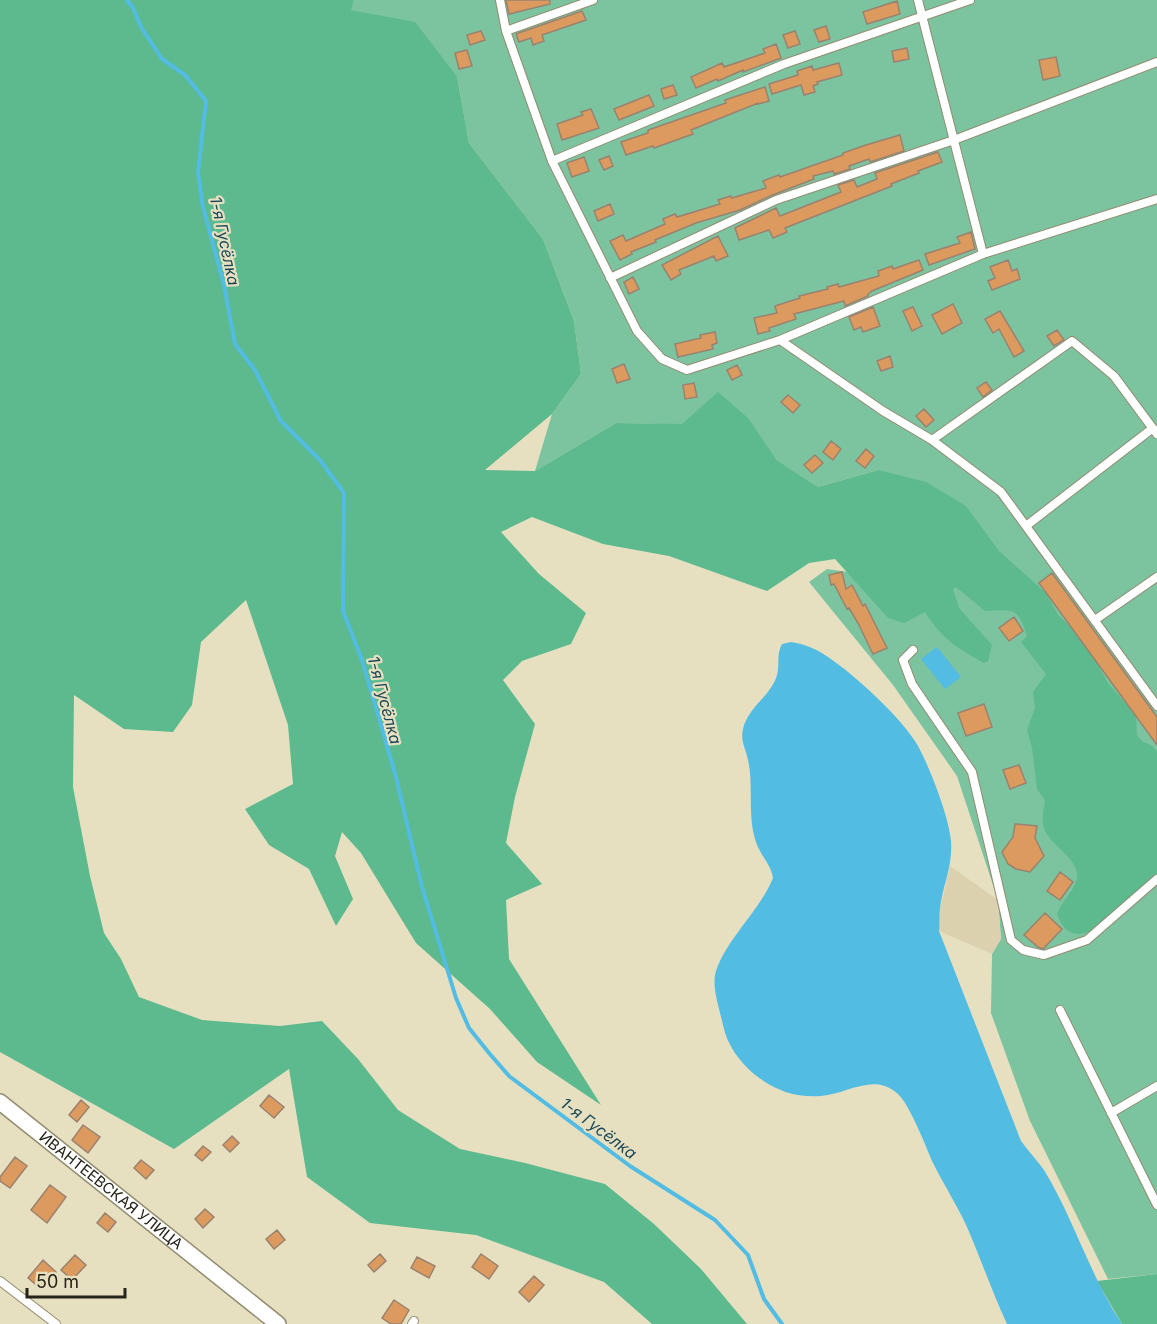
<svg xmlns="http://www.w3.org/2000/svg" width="1157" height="1324" viewBox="0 0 1157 1324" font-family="Inter,sans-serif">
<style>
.green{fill:#7cc3a0}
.forest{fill:#5cba8e}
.sand{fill:#dbd1ae}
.water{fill:#52bce3}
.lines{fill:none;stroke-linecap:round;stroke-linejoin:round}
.stream{stroke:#52bce3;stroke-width:4}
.building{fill:#dd9a5e;stroke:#9a826f;stroke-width:1.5}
.service-casing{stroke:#928c70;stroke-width:10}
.minor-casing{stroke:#928c70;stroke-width:18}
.service{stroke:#fff;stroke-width:8}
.minor{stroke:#fff;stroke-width:15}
.labels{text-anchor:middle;stroke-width:4.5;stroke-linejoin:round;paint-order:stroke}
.street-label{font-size:15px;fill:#262318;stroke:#e6e0c1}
.water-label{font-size:16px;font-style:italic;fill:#194757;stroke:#e6e0c1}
</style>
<rect width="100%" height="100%" fill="#e6e0c1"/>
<path class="green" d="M354,0h803v1274l-49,5 -78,-158 -39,-108 1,-59 9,-15 -3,-39 -41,-124 -64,-91 -84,-103 18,-13 21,3 30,-102 -60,17 -41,-27 -24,-34 -137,-3 -81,48 17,-57 29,-40 -7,-53 -31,-82 -74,-96 -12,-67 -42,-53 -65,-13z"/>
<path class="forest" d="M0,0h354l-3,10 64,12 42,54 12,67 74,96 31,82 7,53 -29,40 -67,56 50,1 81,-48 66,1 36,-32 30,26 29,42 41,27 60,-17 48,12 40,24 33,45 47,42 12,22 9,8 26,33 15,27 28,32 1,20 6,7 8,3 6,6v123c-16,16 -69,81 -93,53 -3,-3 -5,-9 -7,-13 5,-13 15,-21 19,-32 8,-22 -26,-35 -32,-54 -3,-9 0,-19 1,-28l-8,-11 -5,-41 -5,-18 8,-22 -2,-16 13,-18 -25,-32 6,-6c-9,-30 -14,-26 -42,-25l-29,-24 -3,2 6,19 33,37 -4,16 -4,2c-27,-15 -42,-24 -59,-51l-21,11 -16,-5 -53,-59 -26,4 -42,28 -98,-35 -66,-12 -71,-27 -31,15 38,42 47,39 -15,31 -49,17 -19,19 32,44 -20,73 -9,46 36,41 -36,16 3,59 92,146 -64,-43 -47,-53 -74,-66 -55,-90 -19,-21 -7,24 18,43 -17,27 -27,-57 -40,-24 -24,-36 48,-25 -5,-59 -42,-125 -45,42 -9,63 -19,27 -49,-3 -50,-34 -1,92 17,89 14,57 17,26 18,38 63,23 78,6 42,-5 36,38 40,51 62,39 65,14 80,21 49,40 47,45 46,55h-95l-48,-42 -128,-47 -106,-12 -63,-46 -18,-108 -115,80 -174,-97z
M1157,1274v50h-35l-25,-43z"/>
<path class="sand" d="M950,866l48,34 3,39 -9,15 -53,-23 1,-22z"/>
<path class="water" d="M791,642c13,2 26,7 37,15 27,18 75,62 90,89 12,22 31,71 33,95 2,24 -8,44 -11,67 -1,7 0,15 -1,23l82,210c7,10 16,19 23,29 30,49 46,106 78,154h-115c-15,-32 -26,-65 -40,-97 -10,-22 -23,-42 -34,-64 -7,-16 -23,-58 -35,-69 -24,-22 -50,0 -77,2 -26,2 -47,-6 -67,-22 -15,-13 -27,-29 -31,-49 -3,-15 -12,-38 -7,-54 12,-34 43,-59 57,-93 -2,-14 -13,-23 -17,-36 -9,-26 -2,-56 -8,-82 -2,-11 -8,-19 -5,-31 5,-22 28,-33 34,-54 3,-10 -1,-20 5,-31z
M937,647l24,30 -16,12 -24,-30z"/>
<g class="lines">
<path class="stream" d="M127,0l6,8 8,19 21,32 23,16 21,26 -8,71 5,35 21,78 11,59 20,26 26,51 39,39 24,33 -1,118 19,49 34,117 26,110 34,111 13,30 20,25 20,23 121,90 85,54 33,35 16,44 18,25"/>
</g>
<path class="building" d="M506,0h44v4l-41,10z
M897,1l3,13 -33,10 -4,-12z
M582,11l4,9 -44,15 2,6 -11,4 -2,-7 -12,4 -3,-8z
M826,26l4,13 -11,3 -5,-12z
M481,31l4,9 -15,5 -3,-10z
M795,31l5,13 -12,4 -5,-13z
M776,44l5,14 -38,14v-2l-25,11 -1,-2 -21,9 -5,-11 31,-14 2,4 41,-14 -2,-4z
M907,48l2,11 -15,3 -2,-11z
M467,50l5,16 -13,3 -4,-16z
M1056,57l4,19 -17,4 -4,-20z
M839,63l3,12 -25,7 1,2 -5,2 2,6 -11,3 -3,-10 -29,9 -3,-10 29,-9 -1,-4 15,-5 1,4z
M673,85l4,10 -13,4 -3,-10z
M765,87l4,14 -11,3v-1l-67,27 2,4 -39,14 -1,-2 -27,9 -5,-13 27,-9v-3l78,-27 -1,-3z
M649,95l5,11 -35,14 -5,-11z
M591,109l8,19 -37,12 -5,-16 26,-9 -2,-3z
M900,135l4,16 -34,11 -1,-3 -20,7 1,3 -16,5 -1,-3 -20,5 1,3 -44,17 -30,14 -44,13 -41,17 1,2 -25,10 1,2 -12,6 -10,-19 13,-6 3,6 39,-17 -2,-5 12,-5 2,3 43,-13 -2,-4 13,-4 1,2 34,-10 -3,-7 16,-6 1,2 63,-22v-2l23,-8z
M938,152l4,10 -24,9 1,2 -28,11 1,2 -107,42 2,4 -14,6 -4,-8 -30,10 -4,-12 41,-20 4,8 61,-24 -3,-7 16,-5 3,7 20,-8 -2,-6z
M609,156l4,10 -9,4 -5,-10z
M584,157l5,14 -17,6 -5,-14z
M610,204l4,10 -16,7 -4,-10z
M971,232l4,17 -46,16 -4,-11 35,-11 -3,-6z
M718,236l10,20 -12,5 -2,-5 -35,14 2,4 -10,6 -9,-15z
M919,260l4,10 -51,21 -4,3v2l-23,10 -1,-5 -50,13 2,5 -27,9 1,3 -12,3 -4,-16 23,-5 -2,-7 25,-8 -1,-2 29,-7 -1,-2 11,-3 1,3 40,-11 -1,-5 14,-5 1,3z
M1008,260l4,11 5,-2 3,10 -28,11 -4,-9 7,-3 -5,-11z
M633,277l6,12 -10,5 -5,-12z
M953,304l9,19 -20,11 -10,-19z
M873,307l7,19 -17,6 -2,-5 -7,3 -5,-13z
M913,307l9,19 -10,5 -9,-20z
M1000,311l24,40 -10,6 -15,-28 -6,4 -8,-14z
M1057,330l7,10 -10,6 -7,-10z
M715,332l2,11 -5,2 1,4 -35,8 -3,-13 26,-6 -1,-3z
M890,356l3,11 -12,4 -4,-10z
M624,364l6,15 -13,4 -5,-14z
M737,365l5,10 -10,5 -5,-10z
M986,382l6,8 -9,7 -6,-9z
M694,383l3,14 -12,2 -2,-14z
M788,395l12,10 -7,8 -12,-11z
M924,409l10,11 -8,7 -10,-11z
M831,441l10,8 -8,11 -10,-8z
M866,449l8,7 -9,12 -9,-7z
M815,455l8,8 -11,10 -8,-8z
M842,572l4,17 6,-4 11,21 2,-2 22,44 -14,6 -15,-31 -9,-15 -2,1 -13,-25 -3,1 -2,-10z
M1052,573l105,144v28l-118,-162z
M1014,617l9,14 -14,10 -10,-13z
M984,704l8,23 -26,9 -8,-23z
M1019,765l7,18 -16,6 -7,-19z
M1015,824l22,2 -2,12 9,18 -14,16 -14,-3 -8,-5 -6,-12 11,-15z
M1060,872l13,10 -13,18 -13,-9z
M1045,913l17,16 -19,20 -5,-2 -14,-12z
M269,1095l15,12 -10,11 -14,-12z
M81,1100l8,7 -12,15 -8,-7z
M83,1125l17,12 -12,16 -16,-13z
M232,1136l7,7 -9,9 -7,-7z
M203,1146l8,6 -9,9 -7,-6z
M15,1157l12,9 -17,22 -10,-7v-4z
M141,1160l13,10 -8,9 -12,-11z
M50,1185l16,12 -19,26 -16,-13z
M205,1209l9,8 -11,11 -8,-9z
M105,1213l11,9 -8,10 -11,-9z
M277,1230l8,10 -11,9 -8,-10z
M380,1254l6,7 -12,11 -6,-7z
M481,1254l17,12 -9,13 -17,-12z
M75,1255l11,10 -14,15 -11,-10z
M417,1257l18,9 -6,12 -18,-10z
M43,1260l13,12 -15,17 -13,-11z
M534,1276l10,9 -15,17 -10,-10z
M394,1300l15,10 -8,14h-10l-9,-6z"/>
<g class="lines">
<defs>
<path id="service" d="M500,0l6,31 46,130 85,170 25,28 25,11 93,-30 103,71 49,29 69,52 156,214
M918,0l65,254
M506,31l87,-31
M552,161l232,-97 186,-64
M610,278l166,-78 178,-60 203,-78
M780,340l203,-86 174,-55
M932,440l140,-99 42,35 43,58
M1026,526l127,-98
M1095,620l62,-43
M913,650l-10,10 9,24 60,88 39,168 12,10 21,5 43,-15 70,-61
M1060,1010l97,195
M1111,1113l46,-27
M0,1281l56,43
M412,1324l2,-3"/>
<g id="minor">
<path id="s1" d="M0,1102l278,222"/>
</g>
</defs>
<use href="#service" class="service-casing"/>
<use href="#minor" class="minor-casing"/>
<use href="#service" class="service"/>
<use href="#minor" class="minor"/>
</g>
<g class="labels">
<g class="street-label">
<text dy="5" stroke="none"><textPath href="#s1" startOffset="142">ИВАНТЕЕВСКАЯ УЛИЦА</textPath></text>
</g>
<g class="water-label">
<text transform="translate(225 241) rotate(78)" y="6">1-я Гусёлка</text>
<text transform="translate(385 700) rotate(75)" y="6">1-я Гусёлка</text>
<text transform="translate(599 1128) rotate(37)" y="6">1-я Гусёлка</text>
</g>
</g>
<path d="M27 1288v9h98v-9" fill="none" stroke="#262318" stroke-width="3"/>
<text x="36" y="1288" font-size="18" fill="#262318" stroke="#e6e0c1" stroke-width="4.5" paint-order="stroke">50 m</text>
</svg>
